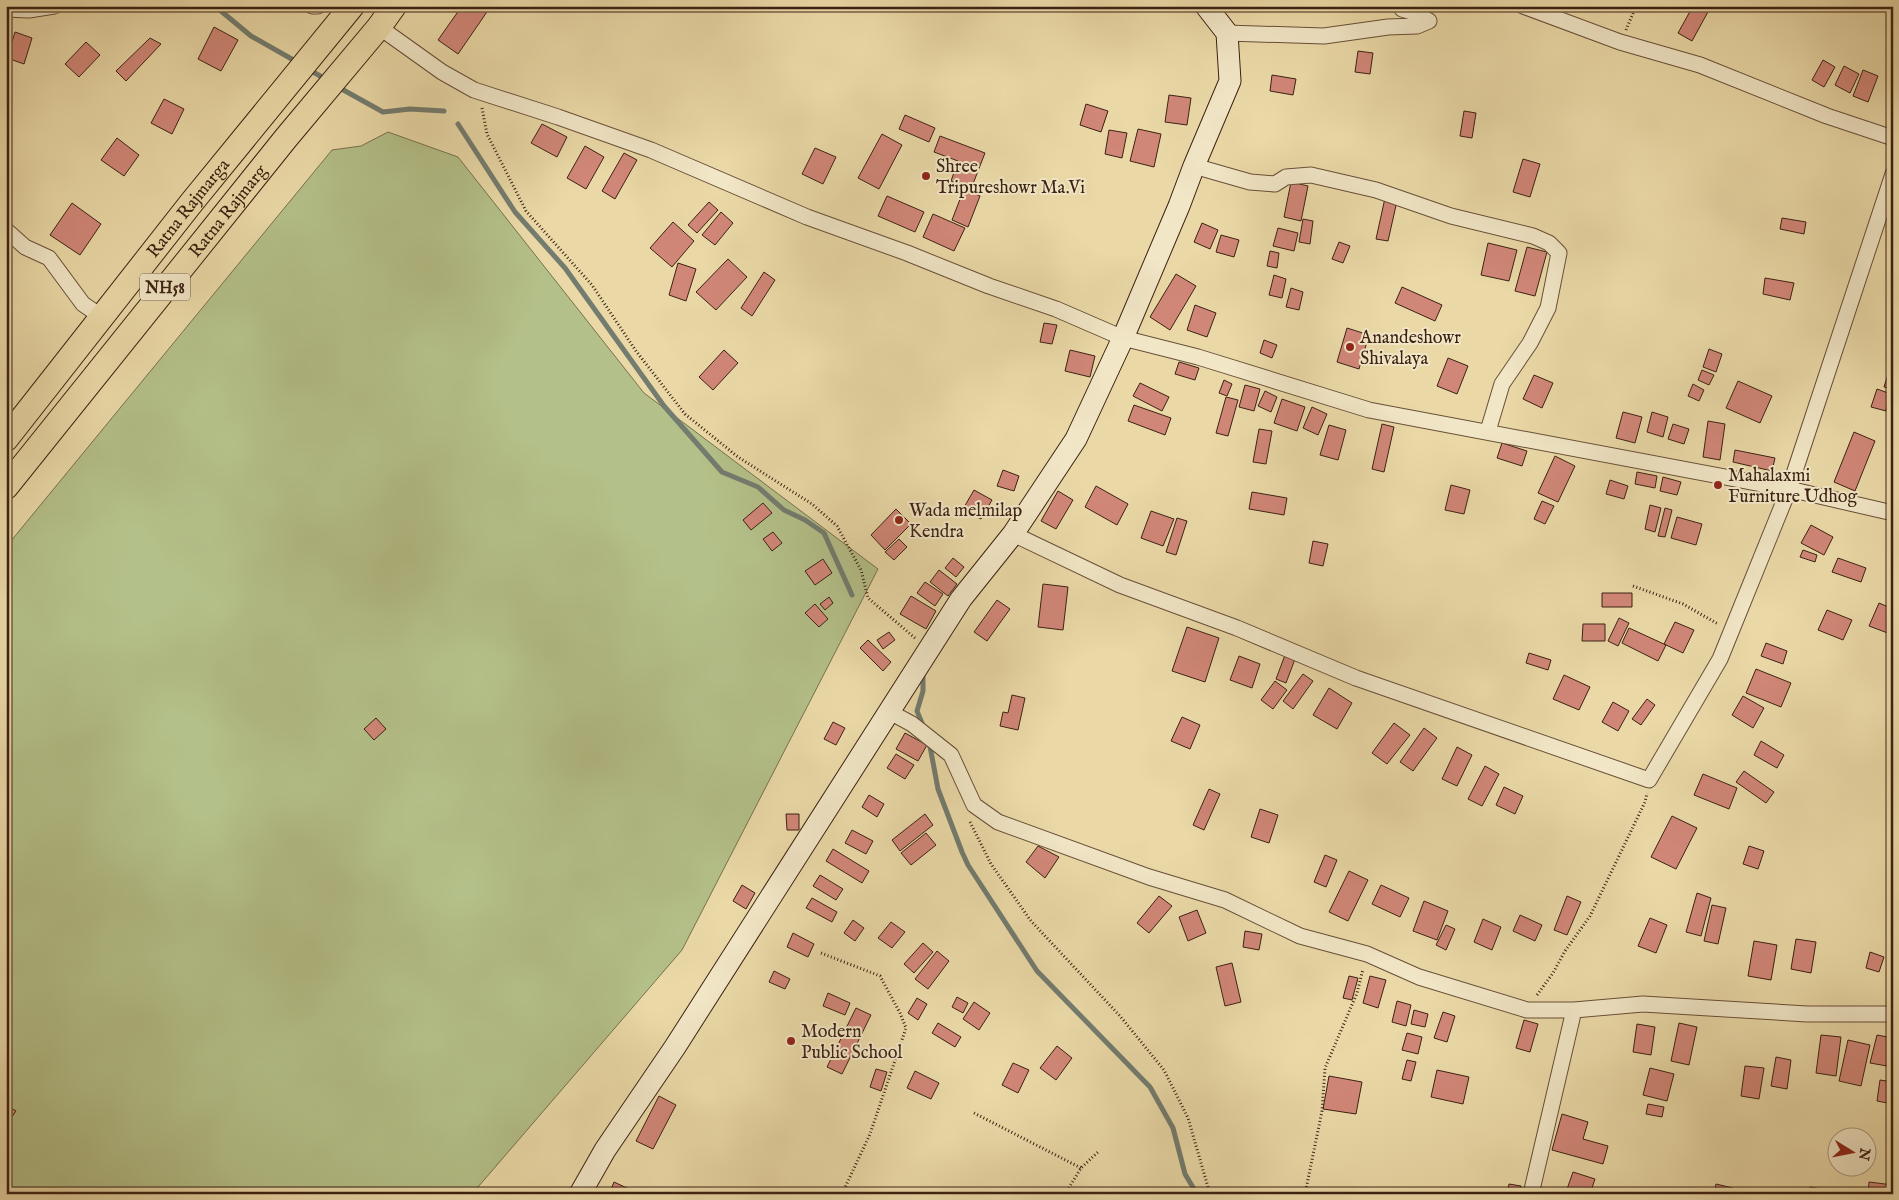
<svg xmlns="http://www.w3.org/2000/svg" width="1899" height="1200" viewBox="0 0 1899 1200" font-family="'IM FELL English',serif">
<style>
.green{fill:#b4c089;stroke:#78704e}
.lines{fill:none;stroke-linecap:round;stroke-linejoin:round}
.stream{stroke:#737c6f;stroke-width:5}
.building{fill:#d18778;stroke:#3c2113}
.street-casing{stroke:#684f38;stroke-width:17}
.secondary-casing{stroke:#3c2113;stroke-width:23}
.primary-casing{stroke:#3c2113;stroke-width:26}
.path{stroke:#3c2113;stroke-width:3;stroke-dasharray:1 2.5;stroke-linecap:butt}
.street{stroke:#f1e6c6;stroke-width:15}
.secondary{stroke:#f1e6c6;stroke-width:21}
.primary{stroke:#ead9a7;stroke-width:24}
.poi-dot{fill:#8f2418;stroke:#f1e6c6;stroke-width:2}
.labels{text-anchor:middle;stroke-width:4;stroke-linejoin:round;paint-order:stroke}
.shield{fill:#f1e6c6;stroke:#725c49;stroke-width:1}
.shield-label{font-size:16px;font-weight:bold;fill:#3c2113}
.poi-label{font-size:18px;fill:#3c2113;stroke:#f1e6c6;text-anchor:start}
.street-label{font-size:18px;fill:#3c2113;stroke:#f1e6c6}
</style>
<rect width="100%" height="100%" fill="#ead9a7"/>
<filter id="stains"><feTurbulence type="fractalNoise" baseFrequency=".004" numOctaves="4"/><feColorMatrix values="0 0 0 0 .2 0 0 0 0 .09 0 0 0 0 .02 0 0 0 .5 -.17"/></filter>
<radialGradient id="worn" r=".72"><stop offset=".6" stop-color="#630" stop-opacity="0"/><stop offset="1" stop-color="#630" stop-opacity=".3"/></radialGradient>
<path class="green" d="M388,132l70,25 186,236 234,176 -196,381 -210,244h-466v-647l326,-397 29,-4z"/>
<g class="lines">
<path class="stream" d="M215,6l36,30 46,26
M308,69l19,11
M338,87l45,25 27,-3 34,2
M458,124l57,88 50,56 99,138 58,66 36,15 26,23 21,10 19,13 28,62
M923,674v17l-6,20 7,17
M929,741l9,48 24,63 6,13 69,106 113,116 23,41 12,46 12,20"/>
</g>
<path class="building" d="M462,6h29l-33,48 -20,-14z
M1693,6h9l7,4 -17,31 -14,-8z
M214,27l24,13 -17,31 -23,-12z
M15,32l17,6 -8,26 -17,-6z
M150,38l11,6 -35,37 -10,-10z
M86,42l14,13 -21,22 -14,-13z
M1358,51l15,2 -3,21 -15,-2z
M1823,60l12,7 -11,20 -12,-7z
M1844,66l15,8 -9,19 -15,-8z
M1863,70l15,6 -10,26 -15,-6z
M1272,75l24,4 -3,16 -23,-4z
M1169,95l22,3 -4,27 -22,-3z
M164,99l20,10 -12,25 -21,-11z
M1086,104l22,7 -7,21 -21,-7z
M1464,111l12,2 -4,25 -12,-2z
M905,115l30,13 -6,14 -30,-13z
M542,124l25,13 -10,20 -26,-14z
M1138,129l23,5 -7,33 -24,-6z
M1109,130l18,3 -5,25 -17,-4z
M882,134l20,11 -23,44 -21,-11z
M940,136l45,17 -14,36 -20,-8 7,-20 -24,-9z
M117,138l22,17 -15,21 -23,-16z
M585,146l19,11 -18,32 -19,-11z
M815,148l21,9 -13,27 -21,-10z
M624,153l13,7 -22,39 -13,-8z
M1523,159l17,5 -10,33 -17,-5z
M1291,182l17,4 -7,35 -17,-4z
M964,189l16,7 -12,31 -16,-7z
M887,196l37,16 -9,20 -37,-16z
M1385,198l12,3 -9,40 -12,-2z
M709,202l9,8 -21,23 -9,-8z
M72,203l29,21 -21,31 -30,-20z
M721,212l12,11 -18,22 -13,-10z
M933,214l32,14 -11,23 -31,-14z
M1782,218l24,4 -2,12 -24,-5z
M1303,219l10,2 -3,23 -11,-2z
M673,222l21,19 -22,26 -22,-19z
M1202,223l16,7 -8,19 -16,-7z
M1278,228l20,5 -4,18 -21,-5z
M1221,235l18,5 -5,17 -18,-5z
M1339,242l11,4 -7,17 -11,-4z
M1488,243l29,7 -8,31 -28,-6z
M1527,247l20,5 -12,44 -20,-5z
M1270,251l9,2 -2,15 -10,-2z
M728,259l19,18 -31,33 -20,-18z
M678,263l18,6 -10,32 -17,-6z
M764,272l11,8 -23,36 -11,-8z
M1176,274l20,12 -26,44 -20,-13z
M1274,275l12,4 -4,19 -13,-3z
M1765,278l29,5 -4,17 -27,-6z
M1402,287l40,18 -7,16 -40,-18z
M1291,288l12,4 -4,18 -13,-3z
M1195,305l21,8 -9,24 -20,-7z
M1044,323l13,2 -5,19 -12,-2z
M1347,328l22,7 -10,34 -22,-7z
M1264,340l13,5 -5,13 -12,-5z
M1709,349l13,5 -6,18 -13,-5z
M724,350l14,13 -25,27 -14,-13z
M1070,350l25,6 -5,21 -25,-6z
M1448,358l20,8 -11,28 -20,-8z
M1179,362l20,6 -4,12 -20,-6z
M1702,370l12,5 -5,10 -11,-5z
M1889,371l4,1v17l-9,-2z
M1534,375l19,8 -11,25 -19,-9z
M1224,380l8,4 -5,12 -8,-3z
M1738,381l34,15 -12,27 -34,-15z
M1140,383l29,14 -7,14 -29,-15z
M1693,384l11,6 -5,11 -11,-5z
M1245,385l15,4 -6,22 -15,-4z
M1877,389l14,5 -5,17 -15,-4z
M1265,391l12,6 -6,15 -13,-6z
M1226,397l12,3 -10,36 -12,-3z
M1282,399l23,8 -8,24 -23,-8z
M1134,405l37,13 -6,17 -37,-14z
M1312,407l15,7 -9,21 -15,-7z
M1623,412l19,5 -7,26 -19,-5z
M1652,412l16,5 -5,20 -16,-5z
M1708,421l17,3 -5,36 -17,-3z
M1382,424l12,3 -10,45 -12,-3z
M1673,424l16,5 -5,15 -16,-5z
M1329,425l17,5 -8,30 -18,-5z
M1259,429l13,2 -6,33 -13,-2z
M1854,432l21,9 -20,50 -21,-9z
M1502,443l25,8 -5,15 -25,-8z
M1735,450l40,8 -3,13 -39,-9z
M1555,456l20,10 -17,36 -20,-9z
M1003,470l16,6 -5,15 -17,-5z
M1637,472l20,4 -2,12 -20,-4z
M1663,477l18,5 -4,13 -17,-4z
M1610,480l18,6 -4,13 -18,-5z
M1451,485l19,5 -6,24 -19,-4z
M1096,486l32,18 -11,21 -32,-18z
M974,490l18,10 -11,19 -18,-10z
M1058,491l15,9 -17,29 -15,-8z
M1252,492l35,6 -3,17 -35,-6z
M1542,501l12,5 -9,18 -11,-5z
M763,503l9,10 -21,17 -8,-10z
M1650,505l11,3 -6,24 -10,-3z
M1665,508l7,2 -7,27 -7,-1z
M896,509l15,15 -26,26 -14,-15z
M1151,511l23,8 -11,27 -22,-8z
M1677,517l25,7 -6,21 -25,-7z
M1177,518l10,3 -11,34 -10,-3z
M1811,525l22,12 -9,18 -23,-12z
M773,532l9,11 -10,8 -9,-12z
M899,539l8,8 -13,13 -9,-8z
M1313,541l15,3 -5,22 -14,-3z
M1803,550l14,5 -2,7 -15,-5z
M953,558l11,9 -8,10 -11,-9z
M1838,558l28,10 -5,14 -29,-10z
M823,559l9,14 -17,12 -10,-14z
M939,570l18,14 -9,12 -18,-14z
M925,582l18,12 -8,12 -18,-13z
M1043,584l25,3 -5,43 -25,-3z
M1602,593h30v14h-30z
M911,596l25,15 -10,18 -26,-15z
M829,597l4,6 -8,7 -5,-6z
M997,600l13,9 -23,32 -13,-9z
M1879,603l14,6v26l-24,-9z
M815,604l13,15 -9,8 -14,-14z
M1827,610l25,10 -9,20 -25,-10z
M1619,618l10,5 -11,23 -10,-5z
M1675,622l19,8 -11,23 -19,-9z
M1583,624h22v17h-23z
M1187,627l32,11 -14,44 -33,-11z
M1629,628l37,17 -8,16 -36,-18z
M889,632l6,8 -12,9 -6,-9z
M868,640l23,22 -8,9 -23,-23z
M1766,643l21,8 -4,13 -22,-8z
M1529,653l22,7 -3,10 -22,-7z
M1285,655l10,4 -9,24 -10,-4z
M1239,656l21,8 -8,24 -22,-8z
M1756,669l35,14 -10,24 -35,-14z
M1303,674l10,7 -20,28 -10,-8z
M1564,675l26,12 -11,23 -26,-11z
M1275,681l12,9 -14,19 -12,-9z
M1329,688l23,15 -15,26 -24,-14z
M1012,695l13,3 -7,32 -18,-4 3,-14 5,1z
M1743,696l21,12 -11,20 -21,-13z
M1647,699l8,6 -14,20 -9,-6z
M1613,702l16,9 -11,20 -16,-9z
M1182,717l18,8 -10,24 -19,-8z
M376,718l10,11 -12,11 -10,-11z
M833,722l12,6 -9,17 -12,-6z
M1394,723l16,12 -23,29 -15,-11z
M1424,728l13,10 -24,33 -13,-9z
M905,733l22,12 -9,16 -22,-12z
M1761,741l23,14 -7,13 -23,-13z
M1457,747l15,8 -15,31 -15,-7z
M896,754l18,11 -9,14 -18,-11z
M1485,766l14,8 -17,32 -14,-7z
M1744,771l30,21 -8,11 -30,-21z
M1703,774l34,14 -8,21 -35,-14z
M1504,787l19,9 -8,18 -19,-9z
M1209,789l11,5 -16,36 -11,-5z
M869,795l15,9 -7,13 -15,-10z
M1260,809l18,6 -9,28 -18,-6z
M786,814h13v16h-12z
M925,814l8,11 -33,26 -8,-11z
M1672,816l25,12 -21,41 -25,-12z
M852,830l21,11 -7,13 -21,-11z
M926,833l10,12 -25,20 -10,-12z
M1038,846l21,11 -14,21 -19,-16z
M1749,846l15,5 -6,18 -15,-5z
M833,849l36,22 -7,12 -36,-22z
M1325,855l12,5 -11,27 -12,-5z
M1349,871l19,9 -20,41 -19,-9z
M820,875l23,14 -7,11 -23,-14z
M742,885l13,8 -9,16 -13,-8z
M1381,885l28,13 -9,19 -28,-13z
M1697,893l14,5 -10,38 -15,-4z
M1159,896l13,10 -23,27 -12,-10z
M1567,896l14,6 -14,33 -13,-5z
M812,898l25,14 -5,10 -26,-14z
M1424,901l24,10 -11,29 -24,-9z
M1712,905l14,3 -8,36 -14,-3z
M1197,910l9,23 -18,8 -9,-24z
M1520,915l22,10 -7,16 -22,-10z
M1650,918l17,7 -11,28 -18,-7z
M1483,919l18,8 -9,23 -18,-8z
M853,920l11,8 -9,13 -11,-8z
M891,922l14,10 -13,16 -14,-10z
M1446,925l9,4 -9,21 -10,-5z
M1245,931l17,3 -3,16 -16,-3z
M793,933l21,11 -6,13 -21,-10z
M1796,939l20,3 -5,31 -20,-4z
M1754,941l23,4 -6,35 -23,-4z
M923,943l10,9 -19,21 -10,-9z
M937,951l12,10 -21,28 -13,-10z
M1870,952l14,5 -5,15 -13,-4z
M1232,963l9,39 -16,4 -9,-39z
M774,971l16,8 -5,10 -16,-7z
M1349,976l9,2 -6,22 -9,-2z
M1370,976l16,4 -8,28 -15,-5z
M828,993l22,10 -5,12 -22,-9z
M957,997l11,6 -5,10 -11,-6z
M917,998l10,6 -9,16 -10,-7z
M1397,1001l14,4 -5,21 -14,-4z
M974,1002l16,11 -11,17 -16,-11z
M856,1008l15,7 -29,59 -15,-7z
M1414,1010l14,4 -3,13 -14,-3z
M1443,1012l12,4 -8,26 -13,-4z
M1524,1020l14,4 -8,28 -14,-4z
M938,1023l23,14 -6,10 -23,-14z
M1679,1023l18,4 -8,38 -18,-4z
M1637,1024l18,3 -4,28 -18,-3z
M1407,1033l15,4 -4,17 -16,-4z
M1821,1035l20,2 -5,39 -20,-3z
M1877,1035l16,3 -6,28 -17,-3z
M1848,1040l22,5 -9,41 -22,-5z
M1057,1046l15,12 -16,22 -16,-12z
M1776,1057l15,3 -4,29 -16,-3z
M1407,1060l9,2 -5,19 -9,-2z
M1013,1063l16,7 -11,23 -16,-8z
M1745,1066l19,2 -5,31 -18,-3z
M1650,1068l24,6 -7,27 -24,-6z
M876,1069l11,3 -6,19 -11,-4z
M1437,1070l32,7 -6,27 -32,-7z
M915,1071l24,12 -8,16 -24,-11z
M1329,1076l33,6 -6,32 -33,-5z
M1880,1080l13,2v22l-16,-3z
M659,1096l17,9 -23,44 -17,-8z
M1648,1104l16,3 -2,10 -16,-3z
M6,1105l10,6 -10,14z
M1562,1114l26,8 -5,17 25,7 -5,18 -51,-14z
M1573,1172l22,7 -5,15h-18l-6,-2z
M614,1182l15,7 -3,5h-11l-5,-2z
M1869,1182l24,3v9h-25z
M1509,1184l12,2 -1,8h-13z
M1716,1184l17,4 -2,6h-17z
M1810,1187l31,5v2h-33z"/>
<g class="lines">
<defs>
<path id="street" d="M312,6h6
M1523,6l97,36 80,23 127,51 66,22
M6,9l23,1 25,-4
M379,27l63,45 32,18 84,27 93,33 156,67 100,36 82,33 67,23 67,29 75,19 171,53 420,79 104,24
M1227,33l97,3 64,-9 29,-1 12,-5 -14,-8 -13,-4 -2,-3
M1194,166l56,16 25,2 11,-7 25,-2 65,15 75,26 82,20 16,7 10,10 -11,55 -18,35 -28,41 -14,47
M6,230l19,17 24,11 34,46 19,13
M1013,534l107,51 117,43 119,50 293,102 71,-121 11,-27 58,-143 104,-315
M888,711l24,13 39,31 23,50 24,17 151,55 76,23 75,36 67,18 52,23 108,33h47l69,-6 164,10h86
M1531,1194l43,-184"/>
<path id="secondary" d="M580,1194l25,-44 70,-103 286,-448 52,-65 63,-95 47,-101 56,-132 15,-40 36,-85 -3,-48 -21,-27"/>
<g id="primary">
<path id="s1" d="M6,439l186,-237 160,-196"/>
<path id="s2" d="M6,487l280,-349 93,-111 15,-21"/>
</g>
</defs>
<use href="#street" class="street-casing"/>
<use href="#secondary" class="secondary-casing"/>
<use href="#primary" class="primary-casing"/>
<path class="path" d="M1626,30l10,-24
M482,108l5,26 39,77 66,74 44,66 49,63 53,43 74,47 25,22 24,44 7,28 47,40
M1633,586l50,18 35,20
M970,822l21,42 40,57 89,95 44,54 24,48 22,76
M821,953l59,23 20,37 6,15 -36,106 -28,60
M1537,995l16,-22 12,-22 25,-35 55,-114 2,-9
M974,1113l107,55
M1065,1194l16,-26 17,-16
M1305,1194l17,-83 3,-43 32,-75 6,-24"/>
<use href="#street" class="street"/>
<use href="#secondary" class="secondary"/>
<use href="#primary" class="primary"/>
</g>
<g class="poi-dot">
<circle cx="926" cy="176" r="5"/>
<circle cx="1350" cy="347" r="5"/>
<circle cx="1718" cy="485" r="5"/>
<circle cx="899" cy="520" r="5"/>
<circle cx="791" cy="1041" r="5"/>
</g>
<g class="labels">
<rect class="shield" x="140" y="273.5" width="50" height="27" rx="4"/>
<g class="shield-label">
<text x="165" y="293">NH58</text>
</g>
<g class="poi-label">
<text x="936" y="172">Shree<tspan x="936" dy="21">Tripureshowr Ma.Vi</tspan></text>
<text x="1360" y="343">Anandeshowr<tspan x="1360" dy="21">Shivalaya</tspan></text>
<text x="1728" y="481">Mahalaxmi<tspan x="1728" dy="21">Furniture Udhog</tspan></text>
<text x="909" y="516">Wada melmilap<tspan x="909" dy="21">Kendra</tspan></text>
<text x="801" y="1037">Modern<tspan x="801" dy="21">Public School</tspan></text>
</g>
<g class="street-label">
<text dy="6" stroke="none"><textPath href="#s1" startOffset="294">Ratna Rajmarga</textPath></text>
<text dy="6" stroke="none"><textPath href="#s2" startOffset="354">Ratna Rajmarg</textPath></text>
</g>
</g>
<rect width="1899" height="1200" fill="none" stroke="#ead9a7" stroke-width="25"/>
<rect x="8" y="8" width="1884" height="1185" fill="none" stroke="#3c2113" stroke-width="2.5"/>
<rect x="12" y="12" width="1874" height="1175" fill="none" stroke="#3c2113"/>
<g transform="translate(1852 1152) rotate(100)"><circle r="24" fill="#f1e6c6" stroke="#a9977e"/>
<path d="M0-4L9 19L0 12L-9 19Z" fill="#8f2418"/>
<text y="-8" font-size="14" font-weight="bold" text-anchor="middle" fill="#3c2113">N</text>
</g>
<rect width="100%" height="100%" filter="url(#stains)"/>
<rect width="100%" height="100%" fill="url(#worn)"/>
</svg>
